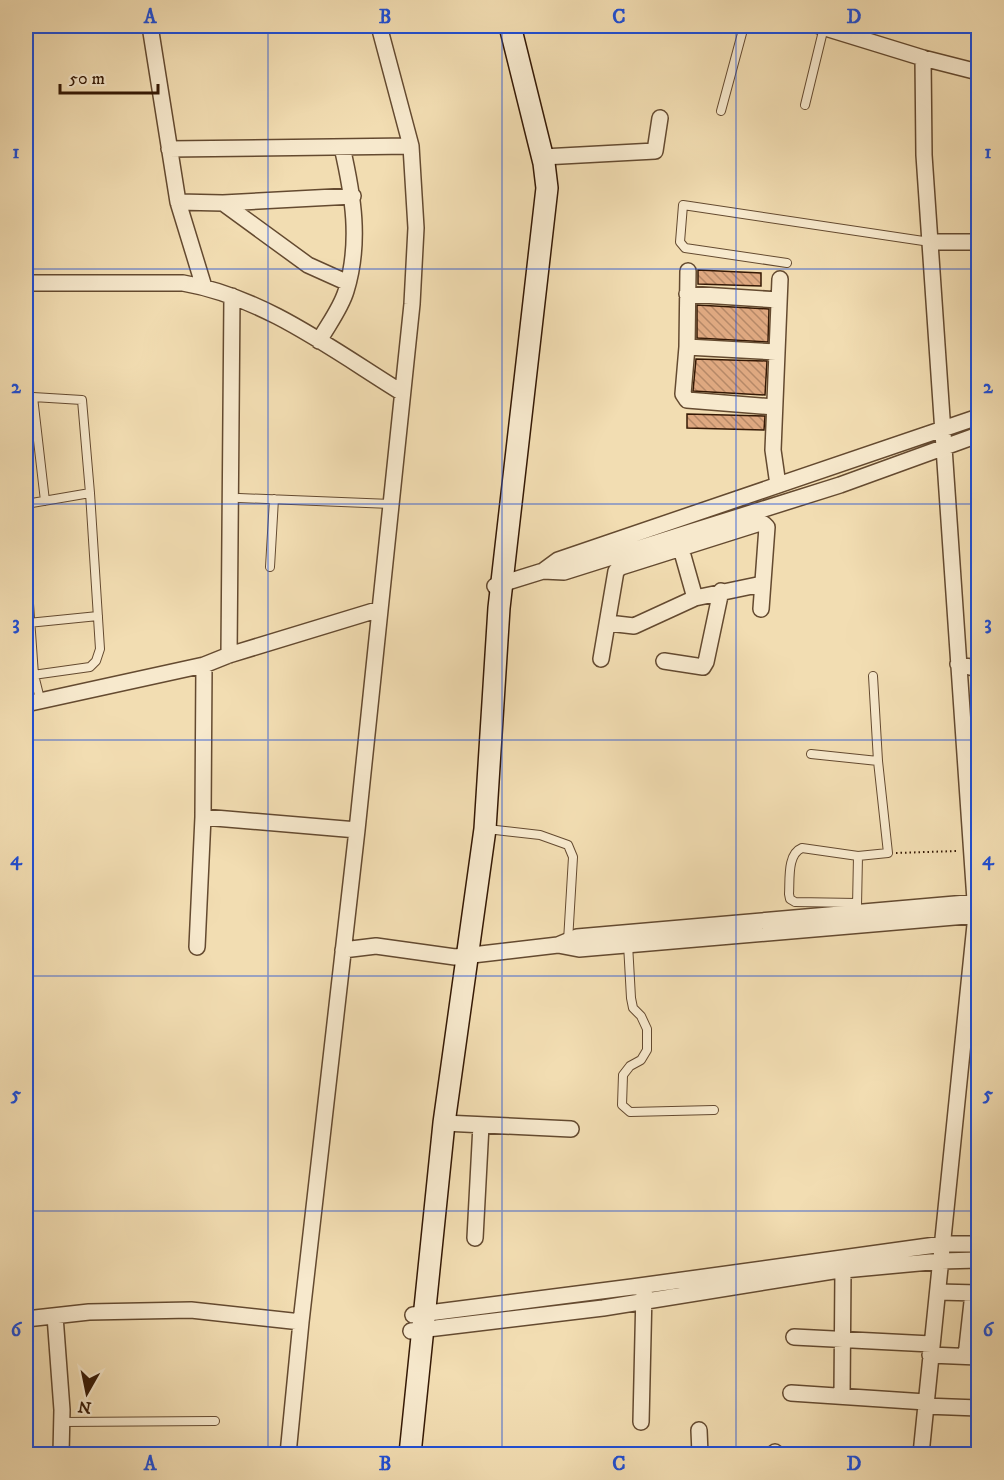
<svg xmlns="http://www.w3.org/2000/svg" width="1004" height="1480" viewBox="0 0 1004 1480" font-family="'IM FELL DW Pica',serif">
<style>
.building{fill:url(#building-back-hatch);stroke:#351905;stroke-width:1.5}
.lines{fill:none;stroke-linecap:round;stroke-linejoin:round}
.lane-casing{stroke:#644a30;stroke-width:10}
.street-casing{stroke:#644a30;stroke-width:18}
.secondary-casing{stroke:#351905;stroke-width:24}
.path{stroke:#351905;stroke-width:2;stroke-dasharray:1.5 3;stroke-linecap:butt}
.lane{stroke:#f7e9cd;stroke-width:8}
.street{stroke:#f7e9cd;stroke-width:15}
.secondary{stroke:#f7e9cd;stroke-width:21}
.grid{fill:none;stroke:#1d4ed8;stroke-width:1.5;stroke-opacity:0.55}
.neatline{fill:none;stroke:#1d4ed8;stroke-width:2}
.grid-label{font-size:20px;text-anchor:middle;font-weight:bold;fill:#1d4ed8}
</style>
<defs>
<pattern id="building-back-hatch" width="6" height="6" patternUnits="userSpaceOnUse" patternTransform="scale(1.5)"><rect width="6" height="6" fill="#dea880"/><path d="M-1 5l2 2M0 0l6 6M5-1l2 2" fill="none" stroke="#b58867"/></pattern>
</defs>
<rect width="100%" height="100%" fill="#f2ddb2"/>
<filter id="stains"><feTurbulence type="fractalNoise" baseFrequency=".00333" numOctaves="4"/><feColorMatrix values="0 0 0 0 .2 0 0 0 0 .09 0 0 0 0 .02 0 0 0 .5 -.17"/></filter>
<radialGradient id="worn" r=".72"><stop offset=".6" stop-color="#630" stop-opacity="0"/><stop offset="1" stop-color="#630" stop-opacity=".3"/></radialGradient>
<path class="building" d="M698,270l63,3v13l-63,-2z
M697,305l72,4 -1,33 -71,-4z
M696,359l71,2 -2,34 -72,-4z
M687,414l78,2 -1,14 -77,-2z"/>
<g class="lines">
<defs>
<path id="lane" d="M805,105l19,-78
M721,111l23,-85
M787,263l-102,-15 -5,-6 3,-37 247,37
M239,498l152,6
M26,504l64,-11
M26,561l8,114 6,24
M270,567l4,-68
M28,623l70,-7
M26,676l64,-9 6,-6 4,-12 -10,-156 -8,-93 -49,-3 12,104
M811,754l67,7
M487,829l53,6 28,10 5,12 -5,84
M857,903l-62,-1 -5,-3 -1,-5c1,-15 -2,-40 13,-46l56,8 30,-3 -10,-92 -5,-85
M857,906l1,-50
M628,944l3,54 2,10 8,8 6,13v21l-6,10 -11,6 -7,9 -1,30 8,7 84,-2
M62,1422l153,-1"/>
<path id="street" d="M150,26l28,176 26,85
M819,26l104,32 55,14
M169,149l242,-3
M543,157l112,-6 5,-33
M178,202l45,1 130,-7
M223,203l85,62 40,18
M930,242h48
M688,271l-1,76 -4,47 4,6 87,7
M26,283h157c81,14 150,67 218,109
M687,294l92,6
M319,341c9,-16 22,-33 27,-50 15,-49 7,-96 -4,-144
M687,347l89,5
M778,485l-5,-35 7,-171
M678,538l17,60
M543,571l21,1 114,-36 162,-51 138,-50
M495,586l48,-15 15,-11 420,-143
M608,623l26,3 61,-28 67,-14
M229,655l3,-359
M601,659l15,-88 5,-4 136,-43h7l3,3 -6,82
M664,661l39,6 3,-5 15,-71
M958,664l20,5
M26,704l178,-39 25,-10 151,-46
M203,817l154,13
M558,945l19,-8 401,-35
M197,947l6,-130 1,-152
M343,950l33,-4 79,11 103,-12 21,4 399,-34
M444,1123l127,6
M475,1238l6,-113
M938,1292l40,1
M413,1315l219,-28 311,-43h35
M55,1316l7,94 -1,44
M26,1319l63,-7 102,-2 110,12
M411,1331l192,-23 230,-37 108,-10 37,-1
M794,1337l137,7
M930,1355l48,2
M966,1356l7,-63
M791,1393l135,9
M842,1396l1,-126
M925,1406l53,2
M641,1422l3,-130
M699,1430l1,24
M775,1452v2
M288,1454l13,-132 56,-492 55,-526 4,-76 -5,-82 -32,-120
M921,1454l55,-539 -52,-760 -1,-97"/>
<path id="secondary" d="M410,1454l34,-331 41,-294 14,-221 48,-420 -3,-25 -34,-137"/>
</defs>
<use href="#lane" class="lane-casing"/>
<use href="#street" class="street-casing"/>
<use href="#secondary" class="secondary-casing"/>
<path class="path" d="M896,853l61,-2"/>
<use href="#lane" class="lane"/>
<use href="#street" class="street"/>
<use href="#secondary" class="secondary"/>
</g>
<path class="grid" d="M268,26v1428M502,26v1428M736,26v1428M26,269h952M26,504h952M26,740h952M26,976h952M26,1211h952"/>
<rect width="1004" height="1480" fill="none" stroke="#f2ddb2" stroke-width="66"/>
<g transform="translate(87 1393) rotate(189)" stroke="#f7e9cd" stroke-width="4.5" paint-order="stroke">
<path d="M0-4.5L10 22L0 15L-10 22Z" fill="#351905"/>
<text y="-9" font-size="16" font-weight="bold" text-anchor="middle" fill="#351905">N</text>
</g>
<path d="M60 84v9h98v-9" fill="none" stroke="#351905" stroke-width="3"/>
<text x="69" y="84" font-size="18" fill="#351905" stroke="#f7e9cd" stroke-width="4.5" paint-order="stroke">50 m</text>
<rect x="33" y="33" width="938" height="1414" class="neatline"/>
<g class="grid-label">
<text x="150" y="23">A</text>
<text x="385" y="23">B</text>
<text x="619" y="23">C</text>
<text x="854" y="23">D</text>
<text x="16" y="158">1</text>
<text x="988" y="158">1</text>
<text x="16" y="393">2</text>
<text x="988" y="393">2</text>
<text x="16" y="629">3</text>
<text x="988" y="629">3</text>
<text x="16" y="865">4</text>
<text x="988" y="865">4</text>
<text x="16" y="1100">5</text>
<text x="988" y="1100">5</text>
<text x="16" y="1336">6</text>
<text x="988" y="1336">6</text>
<text x="150" y="1470">A</text>
<text x="385" y="1470">B</text>
<text x="619" y="1470">C</text>
<text x="854" y="1470">D</text>
</g>
<rect width="100%" height="100%" filter="url(#stains)"/>
<rect width="100%" height="100%" fill="url(#worn)"/>
</svg>
